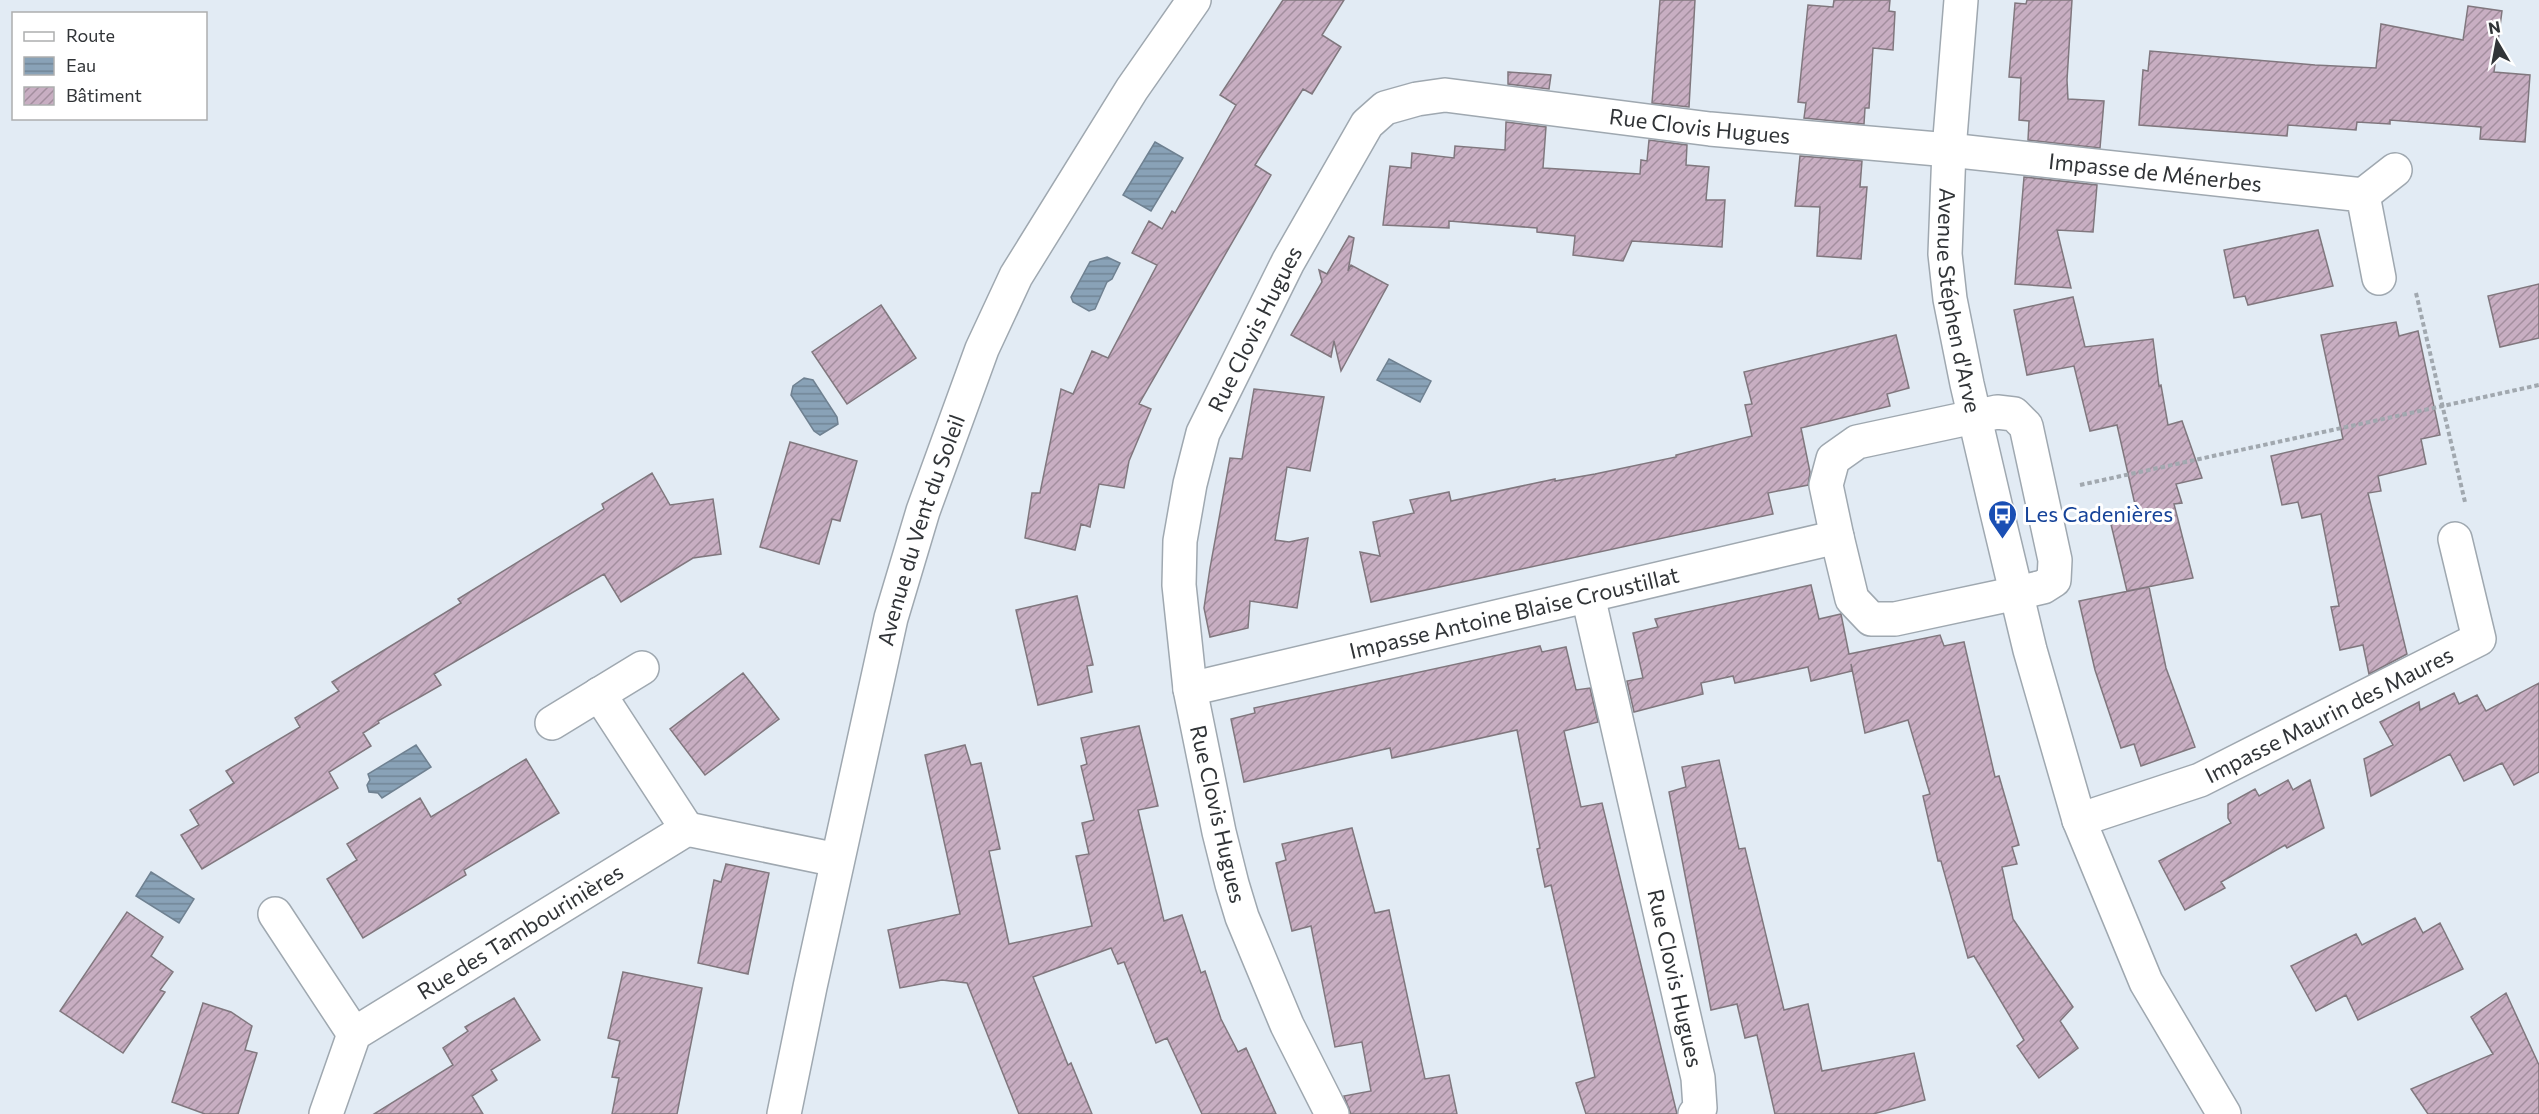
<svg xmlns="http://www.w3.org/2000/svg" width="2539" height="1114" viewBox="0 0 2539 1114" font-family="Commissioner,sans-serif">
<style>
.water{fill:url(#water-rules);stroke:#6f8191;stroke-width:1.5}
.building{fill:url(#building-hatch);stroke:#80777e;stroke-width:1.5}
.lines{fill:none;stroke-linecap:round;stroke-linejoin:round}
.minor-casing{stroke:#9fa8b0;stroke-width:36}
.path{stroke:#a1a8af;stroke-width:4;stroke-dasharray:4.5 3;stroke-linecap:butt}
.minor{stroke:#fff;stroke-width:33}
.labels{text-anchor:middle;stroke-width:6;stroke-linejoin:round;paint-order:stroke}
.street-label{font-size:22px;fill:#313437;stroke:#fff}
.transit-label{font-size:22px;fill:#164399;stroke:#fff;text-anchor:start}
</style>
<defs>
<pattern id="water-rules" width="6" height="5" patternUnits="userSpaceOnUse" patternTransform="scale(1.5)"><rect width="6" height="5" fill="#89a2b7"/><path d="M0 2.5h6" fill="none" stroke="#718596"/></pattern>
<pattern id="building-hatch" width="6" height="6" patternUnits="userSpaceOnUse" patternTransform="scale(1.5)"><rect width="6" height="6" fill="#c8aec2"/><path d="M-1 1l2-2M0 6l6-6M5 7l2-2" fill="none" stroke="#a38e9e"/></pattern>
</defs>
<rect width="100%" height="100%" fill="#e2ebf4"/>
<path class="water" d="M1155,142l28,16 -32,53 -28,-16z
M1107,257l13,6 -8,16 -5,3 -12,27 -6,2 -16,-9 -2,-5 19,-35z
M1389,359l42,22 -11,21 -43,-22z
M804,378l9,2 24,37 1,7 -18,11 -6,-4 -23,-36 2,-9z
M416,745l15,22 -49,31 -4,-5 -9,-1 -2,-7 3,-5 -2,-6z
M151,872l43,27 -15,24 -43,-27z"/>
<path class="building" d="M1283,0h61l-22,35 19,12 -29,47 -9,-5 -48,76 16,10 -132,229 12,5 -22,52 -5,27 -25,-4 -9,43 -9,-3 -6,26 -50,-12 7,-45h8l21,-104 12,5 19,-43 16,7 49,-93 -25,-12 17,-32 13,8 10,-18 3,2 61,-108 -16,-10z
M1660,0h35l-6,107 -37,-4z
M1834,0h56l-1,11 6,1 -2,38 -20,-2 -4,60h-4l-1,16 -60,-6 2,-15 -8,-1 10,-97 25,2z
M2027,0h45l-5,80 1,19 36,2 -4,47 -72,-8 1,-19 -10,-1 2,-42 -12,-1 6,-74 11,1z
M2468,6l34,5 -8,61 36,3 -5,67 -45,-3 1,-12 -91,-7v4l-33,-2 -1,8 -68,-5 -1,11 -148,-11 4,-55 5,1 2,-20 165,14 61,3 5,-44 82,16z
M1508,72l43,3 -2,14 -41,-5z
M1506,122l40,5 -3,41 97,6 1,-14 6,1 2,-21 38,5 -1,20 23,2 -3,33h19l-3,47 -90,-6 -9,20 -50,-6 2,-19 -38,-4v-4l-88,-7v7l-66,-3 7,-59 21,2 1,-15 42,5 1,-12 50,4z
M1800,156l62,5 -2,26h7l-6,72 -44,-3 3,-49 -25,-1z
M2024,177l73,8 -4,47 -36,-2 14,58 -56,-4z
M2318,230l15,56 -85,19 -3,-9 -11,2 -10,-48z
M1349,236l5,2 -6,33 3,-6 37,20 -47,86 -7,-30 -3,16 -40,-22 31,-53 -3,-12 8,4z
M2539,284v54l-39,9 -12,-51z
M2073,297l12,50 68,-8 6,47 2,-1 7,40 14,-4 20,57 -26,6 6,19 -8,1 19,74 -66,13 -18,-75 27,-7 -19,-84 -27,6 -16,-65 -47,9 -13,-65z
M881,305l35,53 -69,46 -35,-52z
M2396,322l3,14 19,-5 22,104 -19,4 5,25 -48,12 3,15 -13,2 39,161 -38,20 -6,-29 -23,5 -9,-43 8,-1 -18,-92 -19,4 -4,-16 -16,3 -11,-49 72,-17 -22,-104z
M1896,335l13,53 -22,6 3,12 -89,22 9,44 -2,13 -40,8 5,21 -402,88 -11,-50 20,4 -7,-34 41,-9 -4,-13 39,-8 2,9 104,-22v2l40,-7 81,-17v-2l76,-19 -7,-31 7,-1 -8,-32z
M1254,389l70,8 -14,74 -23,-4 -12,73 14,2 19,-4 -11,70 -47,-7 -2,27 -38,9 -6,-29 6,-40 20,-110 12,1z
M790,442l67,19 -17,60 -8,-2 -13,45 -59,-17z
M652,473l18,32 43,-6 8,55 -28,4 -72,44 -17,-28 -170,100 7,11 -63,36 1,2 -16,10 8,13 -42,26 9,16 -136,81 -21,-34 18,-10 -9,-15 44,-27 -8,-12 74,-44 -5,-9 44,-27 -7,-9 129,-79 -3,-4 146,-90 -2,-5z
M1811,585l8,34 22,-5 8,40 91,-19 4,11 20,-4 31,135 4,-1 20,69 -7,2 5,17 -15,3 11,52 60,88 -13,14 18,27 -39,30 -22,-32 7,-6 -50,-84 -6,2 -27,-97h-3l-15,-65 7,-2 -22,-74 -43,13 -14,-69 1,7 -41,10 -3,-14 -73,16 -2,-7 -32,7 2,11 -69,18 -7,-31 16,-3 -10,-45 25,-6 -3,-8z
M2149,587l17,81 29,79 -54,19 -7,-22 -13,4 -26,-78 -16,-69z
M1077,596l16,69 -6,1 5,26 -54,13 -22,-95z
M1540,646l2,6 24,-5 10,43 14,-2 8,34 -34,9 17,76 21,-4 75,311h-91l-10,-31 19,-6 -44,-192 -6,2 -8,-38 3,-1 -23,-118 -125,28 -2,-10 -146,34 -13,-63 24,-6 -1,-5z
M743,673l36,46 -74,56 -35,-46z
M2539,683v89l-25,13 -12,-22 -38,18 -14,-27 -79,42 -7,-37 29,-14 -13,-23 39,-20 1,8 34,-17 5,11 18,-9 9,16z
M1139,726l19,80 -20,4 26,111 18,-6 19,58 4,-2 16,48 17,33 8,-4 30,66h-74l-35,-76 -11,5 -32,-81 -6,2 -7,-16 -78,29 35,88 3,-2 21,51h-73l-52,-131 -25,-3 -42,8 -12,-58 72,-16 -35,-159 40,-10 6,20 10,-2 19,86 -11,2 20,93 83,-18 -16,-70 13,-2 -7,-31 12,-3 -13,-54 6,-2 -6,-26z
M526,759l33,54 -95,57 2,5 -103,63 -36,-59 30,-19 -10,-16 73,-46 11,19z
M1719,760l20,89 6,-1 39,162 24,-6 14,67 92,-18 11,47 -52,14h-98l-18,-79 -12,3 -8,-34 -26,6 -42,-218 17,-5 -4,-20z
M2288,780l5,10 17,-10 14,48 -37,20 -2,-3 -64,37 4,6 -40,22 -26,-49 72,-38 -3,-5v-14l27,-15 4,7z
M1352,828l23,85 14,-3 36,169 24,-4 8,39h-106l-7,-18 27,-5 -9,-49 -27,5 -24,-121 -19,5 -16,-68 10,-3 -4,-16z
M726,864l43,9 -21,101 -50,-11 16,-83 7,2z
M127,912l36,25 -12,19 22,16 -13,18 5,2 -42,61 -63,-42z
M2415,918l8,15 17,-10 23,46 -105,51 -12,-25 -30,16 -25,-45 65,-32 6,11z
M623,972l79,16 -25,126h-65l7,-36 -7,-1 8,-36 -12,-3z
M2506,993l33,72v49h-111l-17,-25 82,-35 -22,-37z
M514,998l26,42 -49,30 6,10 -25,16 11,18h-109l79,-49 -10,-17 25,-17 -3,-4z
M203,1003l28,9 21,14 -7,24 12,3 -19,61h-33l-33,-12z"/>
<g class="lines">
<defs>
<g id="minor">
<path id="s1" d="M1961,0l-12,150 -4,104 5,45 17,85 28,120 35,146 49,170 67,162 78,132"/>
<path d="M2363,195l32,-25"/>
<path d="M1997,412l17,2 12,12 29,134 -1,20 -11,7 -26,6 -122,26h-24l-19,-20 -15,-62 -11,-52 7,-26 24,-17z"/>
<path id="s2" d="M1588,596l110,482 2,30 -5,6"/>
<path id="s3" d="M1190,689l647,-152"/>
<path d="M599,694l88,135"/>
<path d="M552,723l90,-55"/>
<path id="s4" d="M2079,820l121,-40 279,-141 -24,-100"/>
<path d="M275,914l79,120"/>
<path id="s5" d="M326,1114l28,-80 333,-205 150,31"/>
<path id="s6" d="M784,1114l26,-127 81,-369 32,-107 59,-162 34,-73 116,-187 62,-89"/>
<path id="s7" d="M1332,1114l-45,-89 -45,-108 -10,-33 -13,-52 -29,-143 -11,-104 1,-44 10,-57 13,-51 85,-171 79,-138 18,-16 32,-9 28,-4 265,34 239,21 414,45 16,83"/>
</g>
</defs>
<use href="#minor" class="minor-casing"/>
<path class="path" d="M2416,293l49,209
M2080,485l459,-100"/>
<use href="#minor" class="minor"/>
</g>
<defs>
<symbol id="bus-pin" viewBox="-11 -11 22 30"><path d="M0 17L-7.5 6A9.5 9.5 0 1 1 7.5 6Z" fill="#1a4fb4" stroke="#fff"/><path d="M-5-6H5V4H4V6H2V4H-2V6H-4V4H-5ZM-3.5-4V0h7V-4ZM-3.5 1.2v1.5H-2V1.2ZM2 1.2v1.5H3.5V1.2Z" fill="#fff"/></symbol>
</defs>
<g fill-rule="evenodd">
<use href="#bus-pin" x="1986" y="498" width="33" height="45"/>
</g>
<g class="labels">
<g class="street-label">
<text dy="8" stroke="none"><textPath href="#s7" startOffset="1402">Rue Clovis Hugues</textPath></text>
<text dy="8" stroke="none"><textPath href="#s7" startOffset="1860">Impasse de Ménerbes</textPath></text>
<text dy="8" stroke="none"><textPath href="#s1" startOffset="302">Avenue Stéphen d'Arve</textPath></text>
<text dy="8" stroke="none"><textPath href="#s7" startOffset="826">Rue Clovis Hugues</textPath></text>
<text dy="8" stroke="none"><textPath href="#s6" startOffset="600">Avenue du Vent du Soleil</textPath></text>
<text dy="8" stroke="none"><textPath href="#s3" startOffset="333">Impasse Antoine Blaise Croustillat</textPath></text>
<text dy="8" stroke="none"><textPath href="#s4" startOffset="272">Impasse Maurin des Maures</textPath></text>
<text transform="translate(1218 814) rotate(77)" y="8">Rue Clovis Hugues</text>
<text dy="8" stroke="none"><textPath href="#s5" startOffset="280">Rue des Tambourinières</textPath></text>
<text dy="8" stroke="none"><textPath href="#s2" startOffset="392">Rue Clovis Hugues</textPath></text>
</g>
<g class="transit-label">
<text x="2024" y="522">Les Cadenières</text>
</g>
</g>
<rect x="12" y="12" width="195" height="108" fill="#ffffff" stroke="#adaeaf" stroke-width="1.5"/>
<rect x="24" y="32" width="30" height="9" fill="#ffffff" stroke="#adaeaf" stroke-width="1.5"/>
<text x="66" y="42" font-size="18" fill="#313437">Route</text>
<rect x="24" y="57" width="30" height="18" fill="url(#water-rules)" stroke="#adaeaf" stroke-width="1.5"/>
<text x="66" y="72" font-size="18" fill="#313437">Eau</text>
<rect x="24" y="87" width="30" height="18" fill="url(#building-hatch)" stroke="#adaeaf" stroke-width="1.5"/>
<text x="66" y="102" font-size="18" fill="#313437">Bâtiment</text>
<g transform="translate(2497 42) rotate(350)" stroke="#ffffff" stroke-width="4.5" paint-order="stroke">
<path d="M0-4.5L10 22L0 15L-10 22Z" fill="#313437"/>
<text y="-9" font-size="16" font-weight="bold" text-anchor="middle" fill="#313437">N</text>
</g>
</svg>
